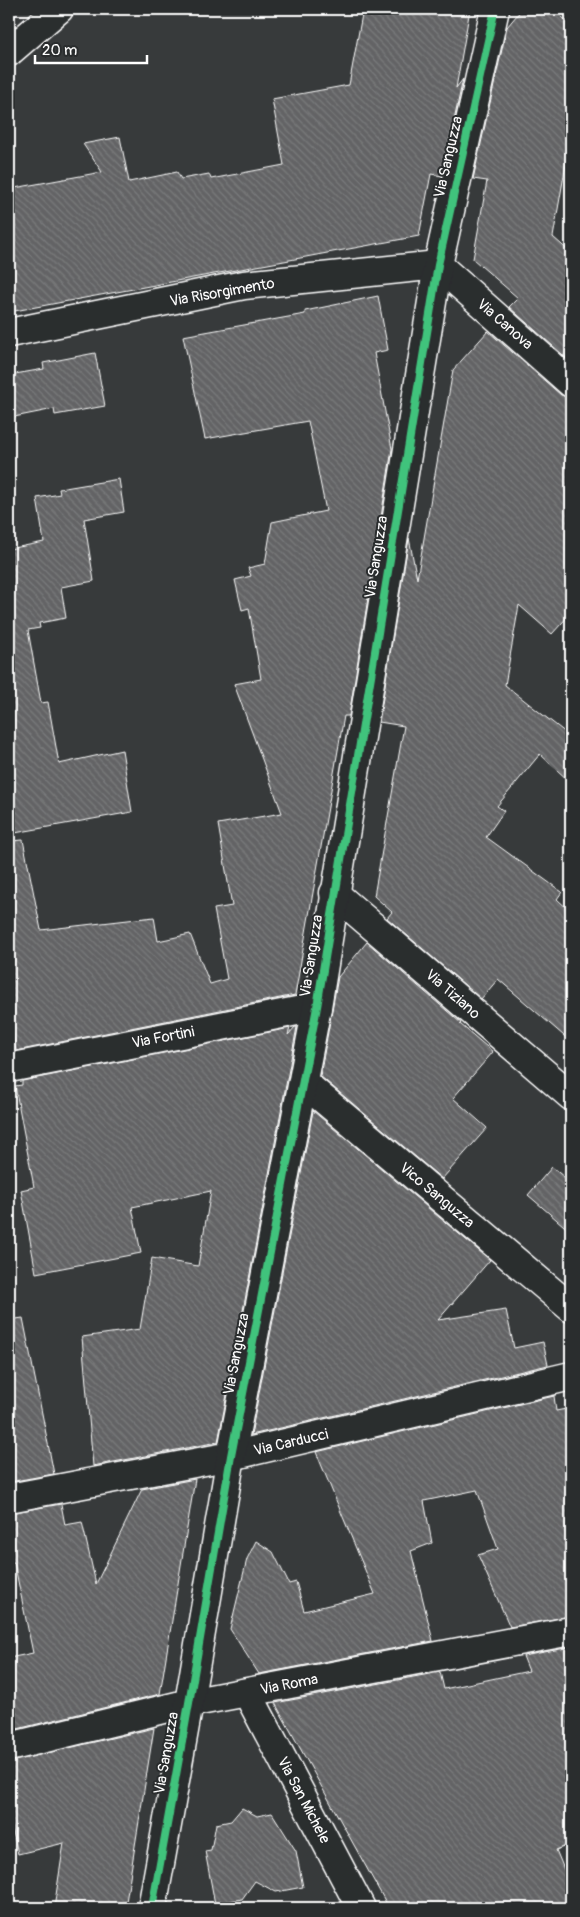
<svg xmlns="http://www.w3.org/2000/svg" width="580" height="1917" viewBox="0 0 580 1917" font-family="Pangolin,sans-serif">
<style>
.building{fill:url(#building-back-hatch);stroke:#fff}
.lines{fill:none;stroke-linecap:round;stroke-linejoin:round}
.minor-casing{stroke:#fff;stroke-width:31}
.tertiary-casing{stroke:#fff;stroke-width:31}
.minor{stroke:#2a2d2e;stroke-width:28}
.tertiary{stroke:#2a2d2e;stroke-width:28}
.cycleway-casing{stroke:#2a2d2e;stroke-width:11}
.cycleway{stroke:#40c37c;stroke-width:8}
.labels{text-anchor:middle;stroke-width:4;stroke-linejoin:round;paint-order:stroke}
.street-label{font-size:15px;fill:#fff;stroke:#2a2d2e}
</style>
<defs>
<pattern id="building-back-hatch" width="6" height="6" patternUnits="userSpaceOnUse" patternTransform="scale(1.25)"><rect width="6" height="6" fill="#636465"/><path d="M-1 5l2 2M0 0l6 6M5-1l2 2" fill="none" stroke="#7a7b7c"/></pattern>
</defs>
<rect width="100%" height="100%" fill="#373a3b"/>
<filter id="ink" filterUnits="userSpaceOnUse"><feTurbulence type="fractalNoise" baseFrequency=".02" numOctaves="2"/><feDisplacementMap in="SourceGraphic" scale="10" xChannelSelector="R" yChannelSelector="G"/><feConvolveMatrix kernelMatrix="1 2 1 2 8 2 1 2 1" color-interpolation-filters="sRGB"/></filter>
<g filter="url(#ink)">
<path class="building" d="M363,9h107l-14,79 7,-9 -21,97 -11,-2 -12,62 -410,76v-123l93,-17 -19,-28 37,-7 9,45 48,-10 4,7 28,-5 2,5 73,-14 -12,-66 77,-14z
M522,9h31l18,16v111l-18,101 18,16v109l-62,-55 9,-9 -45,-39 14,-78 -14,-2 34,-152z
M378,296l10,54 -14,3 18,96 -43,267h-5l-49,279 -279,56 -7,-40v-170l14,-1 18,90 113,-13 4,24 32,-7 20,50 17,-5 -13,-70 18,-3 -14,-82 64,-11 -48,-129 27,-5 -12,-71 -7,2 -7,-30 16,-4 -3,-8 17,-4 7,-42 54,-11 -18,-90 -103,18 -22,-103 122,-22v-3z
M488,331l73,64 10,3v215l-19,21 -33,-29 -14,80 66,52v46l-31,-29 -43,52 7,5 -18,26 76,55 -5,7 14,13v130l-73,-63 -17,20 -94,-81 5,-6 -18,-16 30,-170 -25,-4 30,-184 8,41 36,-209z
M95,353l10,53 -50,9 -1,-6 -45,9v-43l35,-6 -1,-6z
M119,479l5,33 -40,7 10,62 -33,6 5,31 -27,5 1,5 -12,2 13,73 7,-1 11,62 63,-14 10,62 -123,22v-285l35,-7 -7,-44 23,-4 -1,-5z
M367,942l94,81 -1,1 33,28 -40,46 34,30 -45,51 -122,-103 18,-99z
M295,1027h2l-79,415 -125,24 -11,-129 58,-8 12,-71 46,8 13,-75 -79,16 9,46 -105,20 -15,-83 13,-3 -19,-101 7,-1v-4l268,-53 -2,7z
M313,1111l177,149 -52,60 68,-10 8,38 29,-6 5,23 -297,70z
M552,1167l19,16v49l-43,-37z
M23,1318l31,156 -45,8v-162z
M554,1396l2,15 15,-3v208l-61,11 -32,-72 20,-6 -21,-59 -53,11 8,42 -21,8 22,90 -174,33 -29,-45 17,-70 9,-18 17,11 16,32 7,-2 8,29 71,-17 -59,-142z
M195,1479l-35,215 -151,37v-73l24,-5 -19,-91 -5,1v-50l52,-9 4,21 17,-3 14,62 46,-95z
M571,1647v197l-15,6 15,36v22h-182l-114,-205 165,-31 4,17 85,-18 -6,-15z
M154,1728l-29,180h-71l10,-65 -46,11 -9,-40v-52z
M242,1808l15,8 15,-3 24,38 7,36 -27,5 -21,-11 -13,18 -27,5 -10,-53 6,-1 5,-26 15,-3z"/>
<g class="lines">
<defs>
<path id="minor" d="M9,52l50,-43
M9,333l235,-48 194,-20 133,118
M334,893l237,203
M9,1068l308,-61
M303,1082l268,226
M9,1498l222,-42 340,-80
M247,1692l114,216
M9,1747l180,-44 382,-72"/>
<path id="tertiary" d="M152,1908l37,-205 42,-247 86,-449 121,-742 57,-256"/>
</defs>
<use href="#minor" class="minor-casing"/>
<use href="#tertiary" class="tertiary-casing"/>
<use href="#minor" class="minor"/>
<use href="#tertiary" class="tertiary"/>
<defs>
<path id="cycleway" d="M152,1908l37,-205 42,-247 86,-449 121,-742 57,-256"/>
</defs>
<use href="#cycleway" class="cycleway-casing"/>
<use href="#cycleway" class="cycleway"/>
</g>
</g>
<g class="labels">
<g class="street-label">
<text transform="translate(448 157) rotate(-77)" y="5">Via Sanguzza</text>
<text transform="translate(222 292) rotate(-10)" y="5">Via Risorgimento</text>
<text transform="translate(505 324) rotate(41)" y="5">Via Canova</text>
<text transform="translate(376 557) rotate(-81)" y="5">Via Sanguzza</text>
<text transform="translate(311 956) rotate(-81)" y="5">Via Sanguzza</text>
<text transform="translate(453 994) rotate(41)" y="5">Via Tiziano</text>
<text transform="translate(163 1037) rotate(-11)" y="5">Via Fortini</text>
<text transform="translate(437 1195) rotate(40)" y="5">Vico Sanguzza</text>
<text transform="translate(236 1354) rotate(-79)" y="5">Via Sanguzza</text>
<text transform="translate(291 1442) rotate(-13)" y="5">Via Carducci</text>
<text transform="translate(289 1684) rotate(-11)" y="5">Via Roma</text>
<text transform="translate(166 1753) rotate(-80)" y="5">Via Sanguzza</text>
<text transform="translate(304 1800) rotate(62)" y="5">Via San Michele</text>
</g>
</g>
<rect width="580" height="1917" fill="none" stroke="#2a2d2e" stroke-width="30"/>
<rect x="15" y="15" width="550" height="1887" fill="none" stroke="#fff" stroke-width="2" filter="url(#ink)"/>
<path d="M35 55v8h112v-8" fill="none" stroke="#ffffff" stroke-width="2.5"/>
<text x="42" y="55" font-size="15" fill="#ffffff" stroke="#2a2d2e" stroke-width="4" paint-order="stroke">20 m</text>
</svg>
